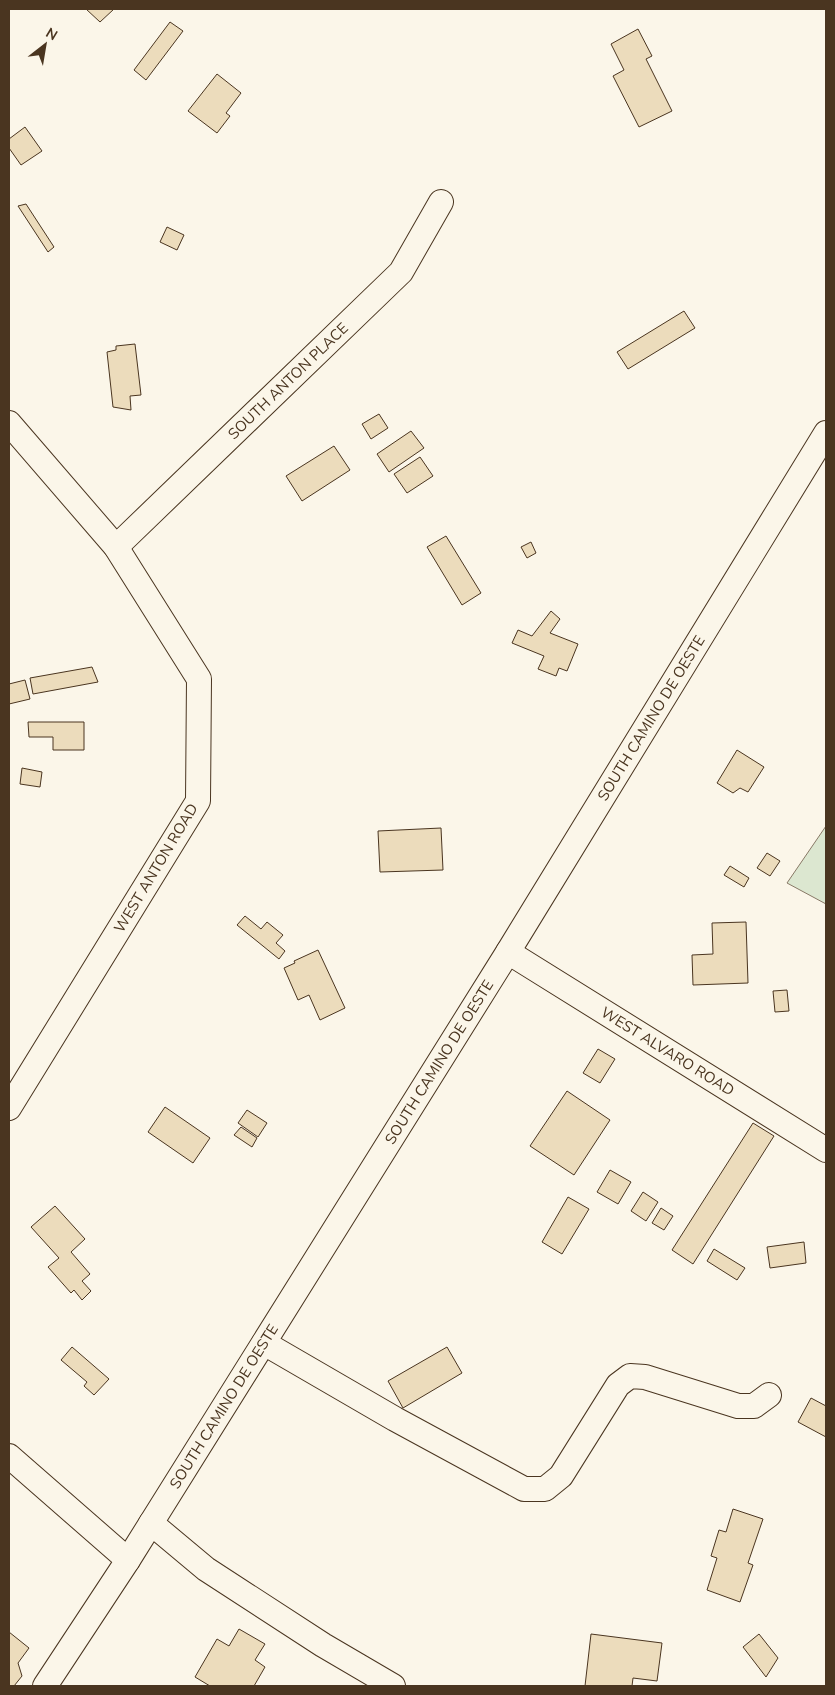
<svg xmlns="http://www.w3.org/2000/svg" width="835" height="1695" viewBox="0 0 835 1695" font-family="'Nunito Sans',sans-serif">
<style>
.green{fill:#dce7d0;stroke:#887966}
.building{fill:#ecdcbc;stroke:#4a3520}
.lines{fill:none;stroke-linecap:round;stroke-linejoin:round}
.minor-casing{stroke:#4a3520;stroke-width:26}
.minor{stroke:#fbf6e9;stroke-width:24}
.labels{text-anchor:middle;stroke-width:4;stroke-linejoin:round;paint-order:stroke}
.street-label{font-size:15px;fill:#4a3520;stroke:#fbf6e9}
</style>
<rect width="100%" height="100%" fill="#fbf6e9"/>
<path class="green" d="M826,826v78l-39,-21z"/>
<path class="building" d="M86,9h28l-14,13z
M170,22l13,9 -37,49 -12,-10z
M638,29l14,27 -6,3 26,52 -33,16 -26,-51 11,-6 -13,-26z
M217,74l24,19 -15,20 4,3 -13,17 -29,-22z
M25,127l17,24 -21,14 -12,-17v-9z
M26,204l28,43 -6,5 -30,-46z
M167,227l17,8 -7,15 -17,-8z
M684,311l11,17 -67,41 -11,-17z
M135,344l6,51 -11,1 1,14 -18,-3 -6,-55 9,-2v-4z
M379,414l9,14 -17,11 -9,-15z
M411,431l13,17 -35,24 -12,-18z
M334,446l16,24 -48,31 -16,-25z
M420,457l13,19 -26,17 -13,-19z
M446,536l35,57 -19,12 -35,-58z
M531,542l5,11 -9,5 -6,-11z
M551,611l9,8 -10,14 28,11 -11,27 -8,-3 -3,8 -18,-7 6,-13 -32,-13 6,-13 14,6z
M92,667l6,15 -65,12 -3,-16z
M25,680l5,19 -21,5v-20z
M28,722h56v28h-31v-13h-24z
M737,750l27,17 -16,25 -8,-4 -7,5 -16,-10z
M22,768l20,4 -2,15 -20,-3z
M441,828l2,42 -63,2 -2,-41z
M767,853l13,8 -10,15 -13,-8z
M730,866l19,12 -5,9 -20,-12z
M245,916l16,13 6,-7 16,13 -7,8 9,8 -6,8 -42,-34z
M746,922l2,61 -55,2 -1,-30 21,-1 -1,-31z
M318,950l27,58 -25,12 -11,-25 -11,5 -14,-32 11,-5 -1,-2z
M787,990l2,21 -14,1 -2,-21z
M598,1049l17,10 -15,24 -17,-10z
M567,1091l43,29 -36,55 -44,-29z
M165,1107l45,31 -17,25 -45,-31z
M247,1110l20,13 -9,14 -20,-14z
M753,1123l21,13 -81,128 -21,-14z
M241,1127l16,11 -5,9 -18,-12z
M610,1170l21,12 -13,22 -21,-12z
M643,1192l15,10 -12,19 -15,-10z
M568,1197l21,12 -27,45 -20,-12z
M55,1206l30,33 -14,13 19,22 -8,7 9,10 -9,9 -8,-10 -3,3 -23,-26 11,-9 -28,-31z
M661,1208l12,8 -9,14 -12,-7z
M804,1242l2,21 -36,5 -3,-21z
M714,1249l31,19 -8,12 -30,-19z
M72,1347l37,32 -15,16 -10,-9 3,-4 -26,-22z
M447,1347l15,26 -59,35 -15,-27z
M811,1398l15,8v31l-28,-15z
M733,1509l30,10 -15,44 5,2 -13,37 -33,-12 10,-32 -6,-2 8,-26 7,2z
M239,1629l26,15 -10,16 10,7 -11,19h-44l-15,-9 22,-38 12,7z
M9,1632l20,16 -11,15 4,13 -8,10h-5z
M591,1634l71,9 -5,38 -24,-3 -1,8h-47z
M759,1634l19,24 -12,19 -23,-30z"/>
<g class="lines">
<defs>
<g id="minor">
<path d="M9,423l107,124 83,132 -1,122 -189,307"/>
<path id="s1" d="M116,547l285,-275 40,-70"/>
<path id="s2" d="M508,952l318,198"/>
<path d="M264,1343l131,76 129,70h21l16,-13 57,-91 12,-9 15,1 93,29h16l15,-11"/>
<path d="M9,1456l119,104"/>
<path d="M151,1523l55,46 117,76 70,41"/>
<path id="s3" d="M45,1686l83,-126 380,-608 318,-519"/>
</g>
</defs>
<use href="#minor" class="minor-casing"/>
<use href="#minor" class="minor"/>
</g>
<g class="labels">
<g class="street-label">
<text dy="5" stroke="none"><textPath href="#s1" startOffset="239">SOUTH ANTON PLACE</textPath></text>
<text dy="5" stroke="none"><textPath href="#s3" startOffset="1142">SOUTH CAMINO DE OESTE</textPath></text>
<text transform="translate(156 868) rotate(-59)" y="5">WEST ANTON ROAD</text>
<text dy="5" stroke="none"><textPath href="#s2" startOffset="188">WEST ALVARO ROAD</textPath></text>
<text dy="5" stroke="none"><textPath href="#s3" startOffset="738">SOUTH CAMINO DE OESTE</textPath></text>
<text dy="5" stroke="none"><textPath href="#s3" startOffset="332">SOUTH CAMINO DE OESTE</textPath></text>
</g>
</g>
<rect width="835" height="1695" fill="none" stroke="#4a3520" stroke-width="20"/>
<g transform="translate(45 45) rotate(31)" stroke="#fbf6e9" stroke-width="4" paint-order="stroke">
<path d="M0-4L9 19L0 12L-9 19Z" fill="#4a3520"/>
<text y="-8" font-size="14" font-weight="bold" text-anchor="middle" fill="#4a3520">N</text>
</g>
</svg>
